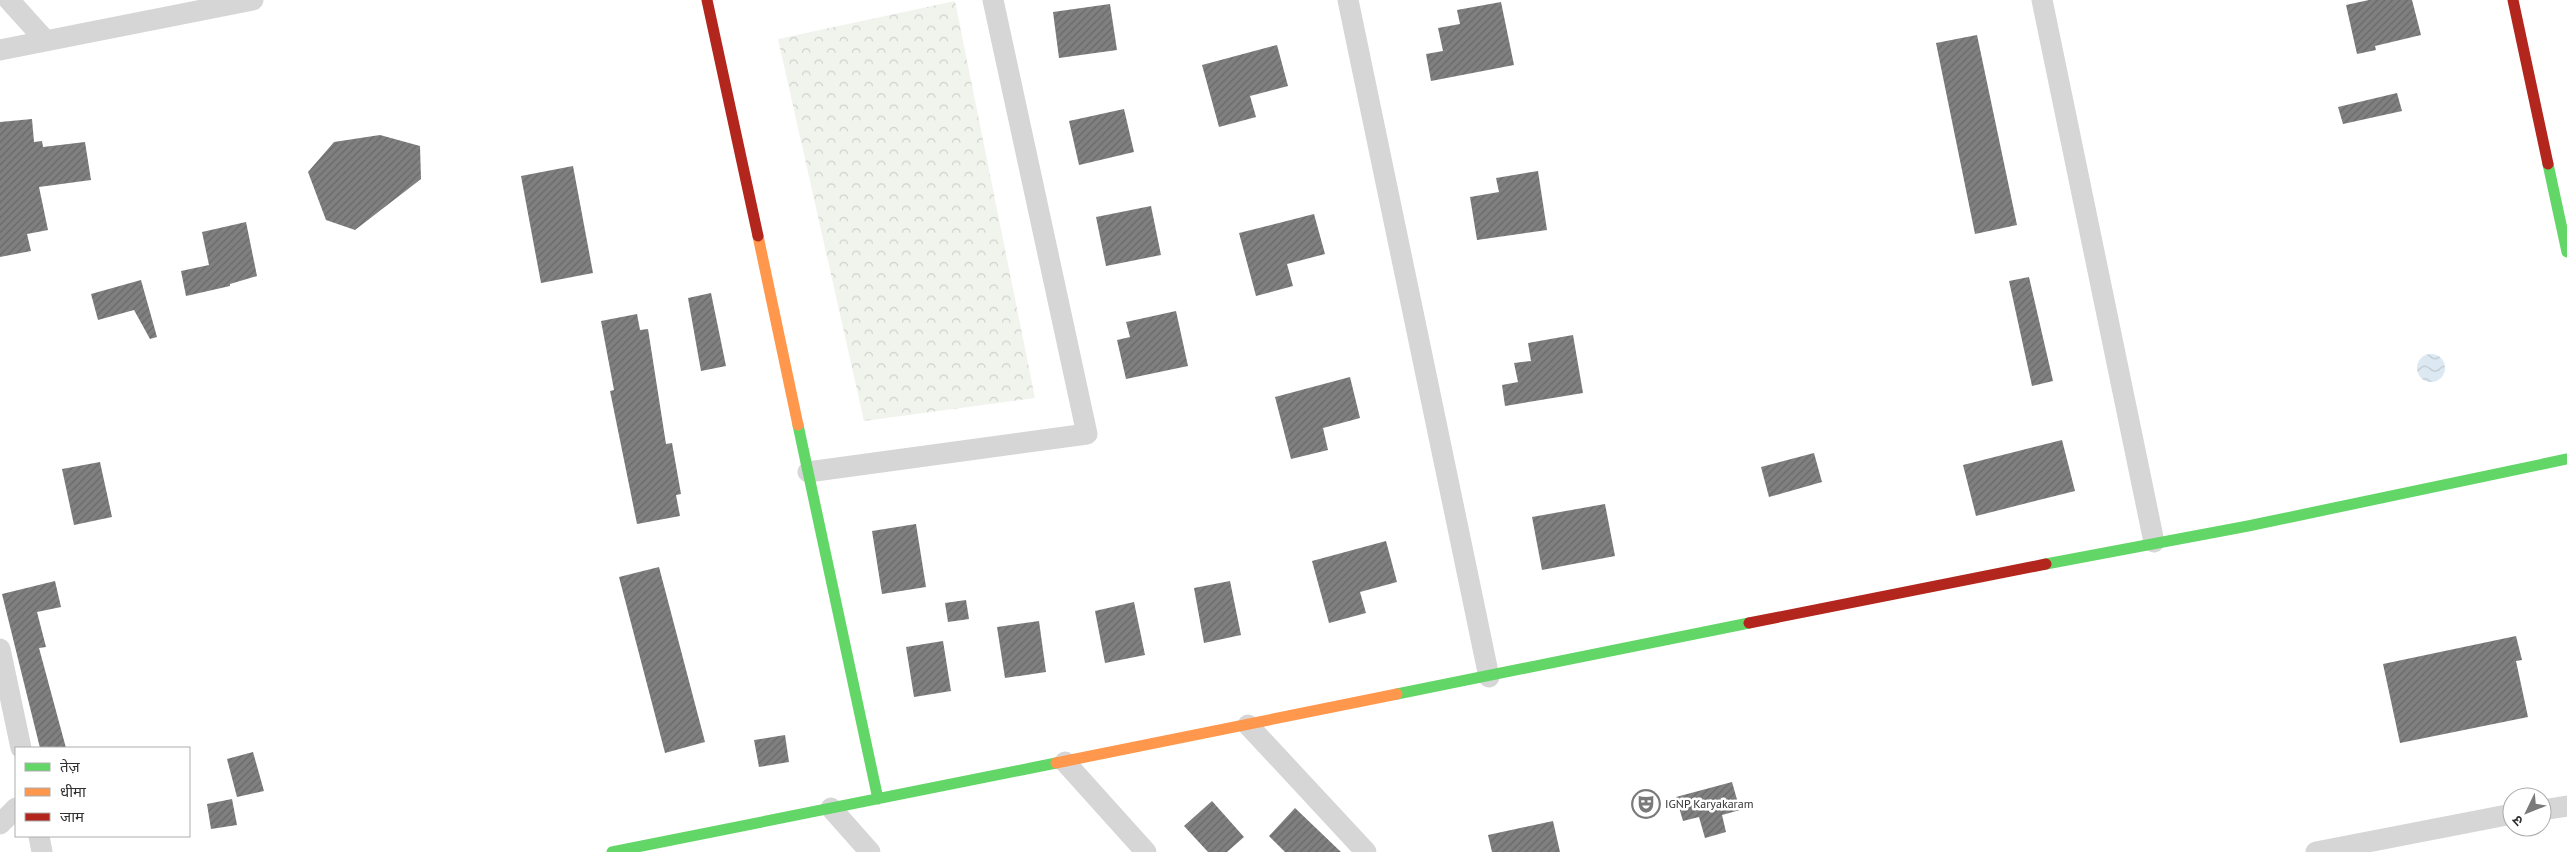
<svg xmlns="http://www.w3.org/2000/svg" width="2567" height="852" viewBox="0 0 2567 852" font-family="'PT Sans','Noto Sans Devanagari',sans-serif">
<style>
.forest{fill:url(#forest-crowns)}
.water{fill:url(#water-waves)}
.building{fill:url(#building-hatch)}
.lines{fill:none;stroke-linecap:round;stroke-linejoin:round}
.street{stroke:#d6d6d6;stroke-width:21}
.fast{stroke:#63d668;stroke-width:11}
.slow{stroke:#ff974d;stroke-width:11}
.jam{stroke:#b3261e;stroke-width:11}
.labels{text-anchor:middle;stroke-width:5;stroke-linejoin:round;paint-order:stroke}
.poi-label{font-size:12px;fill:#323232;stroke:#fff;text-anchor:start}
</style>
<defs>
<pattern id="forest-crowns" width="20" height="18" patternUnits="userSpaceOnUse" patternTransform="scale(1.25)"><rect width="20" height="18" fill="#f0f4ed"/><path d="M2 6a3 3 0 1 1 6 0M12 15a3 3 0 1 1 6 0" fill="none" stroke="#ced2cc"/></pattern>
<pattern id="water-waves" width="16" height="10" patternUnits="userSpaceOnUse" patternTransform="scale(1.25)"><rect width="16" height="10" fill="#dde9f2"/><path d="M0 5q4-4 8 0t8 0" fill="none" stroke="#bec8d0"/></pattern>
<pattern id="building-hatch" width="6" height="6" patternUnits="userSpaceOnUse" patternTransform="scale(1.25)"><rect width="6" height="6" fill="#808080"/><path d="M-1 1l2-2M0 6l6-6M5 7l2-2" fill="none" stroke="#696969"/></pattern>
</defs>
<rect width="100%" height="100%" fill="#fff"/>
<path class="forest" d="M955,1l80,397 -171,23 -86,-382z"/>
<path class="water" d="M2417 368a14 14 0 1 1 28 0a14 14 0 1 1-28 0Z"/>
<path class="building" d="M2369,0h43l9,35 -46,11 1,4 -19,4 -11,-49z
M1501,2l13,63 -83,16 -5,-27 17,-3 -5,-23 22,-4 -3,-14z
M1110,4l7,46 -58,8 -6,-46z
M1977,35l40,190 -42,9 -39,-191z
M1277,45l11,41 -38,10 6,21 -37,10 -17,-62z
M2397,93l5,18 -59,13 -5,-17z
M1124,109l10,43 -55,13 -10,-44z
M32,119l2,23 8,-1 1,6 42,-5 6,38 -52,7 9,43 -21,4 4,17 -31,6v-135z
M380,135l40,11 1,33 -66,51 -29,-10 -18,-48 26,-30z
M573,166l20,107 -52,10 -20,-107z
M1538,171l9,59 -70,10 -7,-43 29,-5 -3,-14z
M1151,206l10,49 -55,11 -10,-49z
M1314,214l11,40 -38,10 6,22 -37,10 -17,-63z
M246,222l11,54 -27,8v2l-44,10 -5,-25 28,-6 -7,-33z
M2029,277l24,104 -21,5 -23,-105z
M141,280l16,57 -7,2 -16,-29 -36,10 -7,-26z
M711,293l15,73 -25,5 -13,-73z
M1176,311l12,55 -62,13 -9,-39 13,-3 -4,-15z
M637,314l3,16 8,-1 18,115 6,-1 9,51 -5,1 4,21 -43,8 -27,-133 4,-1 -13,-69z
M1573,335l10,58 -78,13 -3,-21 16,-3 -4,-19 17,-2 -3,-18z
M1350,377l10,41 -37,10 5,22 -37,9 -16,-62z
M2062,440l13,51 -99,25 -13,-51z
M1814,453l8,29 -53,15 -8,-30z
M100,462l12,55 -38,8 -12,-56z
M1605,504l10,52 -73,14 -10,-53z
M916,524l10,63 -44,7 -10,-63z
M1386,541l11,41 -37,10 6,21 -37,10 -17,-62z
M659,567l46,175 -40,11 -46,-176z
M55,581l6,26 -24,5 9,35 -7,1 27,100h-26l-38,-154z
M1230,581l11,54 -37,8 -10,-55z
M966,600l3,19 -21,3 -3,-19z
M1134,602l11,53 -40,8 -10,-52z
M1039,621l7,51 -41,6 -8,-51z
M2516,636l6,24 -6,1 12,56 -128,26 -17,-79z
M943,641l8,50 -37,6 -8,-50z
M785,735l4,27 -30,5 -5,-27z
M253,752l11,39 -27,6 -10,-38z
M1732,782l8,28 -18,5 4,17 -21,6 -6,-21 -16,4 -7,-24z
M232,799l5,26 -26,4 -4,-25z
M1212,801l32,36 -17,15h-19l-24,-26z
M1295,808l46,44h-56l-16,-16z
M1553,821l7,31h-68l-4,-17z"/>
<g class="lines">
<path class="street" d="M9,0l37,41
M1348,0l141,677
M2042,0l112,542
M0,50l253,-50
M808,472l279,-38 -94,-434
M0,649l21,99
M1248,725l118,127
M1065,762l81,90
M831,808l39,44
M2542,810l25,-4
M0,824l16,-16
M39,836l3,16
M2316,852l196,-38"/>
<path class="fast" d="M2548,164l19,88
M798,425l80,374
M2046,564l202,-38 319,-67
M1397,694l352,-71
M612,852l444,-89"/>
<path class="slow" d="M758,236l40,189
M1056,763l341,-69"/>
<path class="jam" d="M707,0l51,236
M2513,0l35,164
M1749,623l297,-59"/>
</g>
<defs>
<symbol id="theatre-ring" viewBox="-11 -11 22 22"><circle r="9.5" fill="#fff" stroke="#7a7a7a" stroke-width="1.5"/><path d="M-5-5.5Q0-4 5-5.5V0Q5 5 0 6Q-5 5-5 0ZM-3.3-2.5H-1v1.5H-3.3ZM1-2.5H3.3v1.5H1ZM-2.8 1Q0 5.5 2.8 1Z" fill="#7a7a7a"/></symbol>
</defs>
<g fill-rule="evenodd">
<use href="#theatre-ring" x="1630" y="788" width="32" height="32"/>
</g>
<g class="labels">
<g class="poi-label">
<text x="1665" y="808">IGNP Karyakaram</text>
</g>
</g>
<rect x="15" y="747" width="175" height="90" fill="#ffffff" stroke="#adadad"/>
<rect x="25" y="763" width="25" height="8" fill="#63d668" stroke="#adadad"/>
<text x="60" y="772" font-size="15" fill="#323232">तेज़</text>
<rect x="25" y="788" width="25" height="8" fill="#ff974d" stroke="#adadad"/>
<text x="60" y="797" font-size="15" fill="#323232">धीमा</text>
<rect x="25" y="813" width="25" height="8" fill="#b3261e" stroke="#adadad"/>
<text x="60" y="822" font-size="15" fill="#323232">जाम</text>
<g transform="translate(2527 812) rotate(227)"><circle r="24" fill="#ffffff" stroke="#adadad"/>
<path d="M0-4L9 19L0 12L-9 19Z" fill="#7a7a7a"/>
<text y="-8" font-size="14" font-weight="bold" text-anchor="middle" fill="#323232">उ</text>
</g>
</svg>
